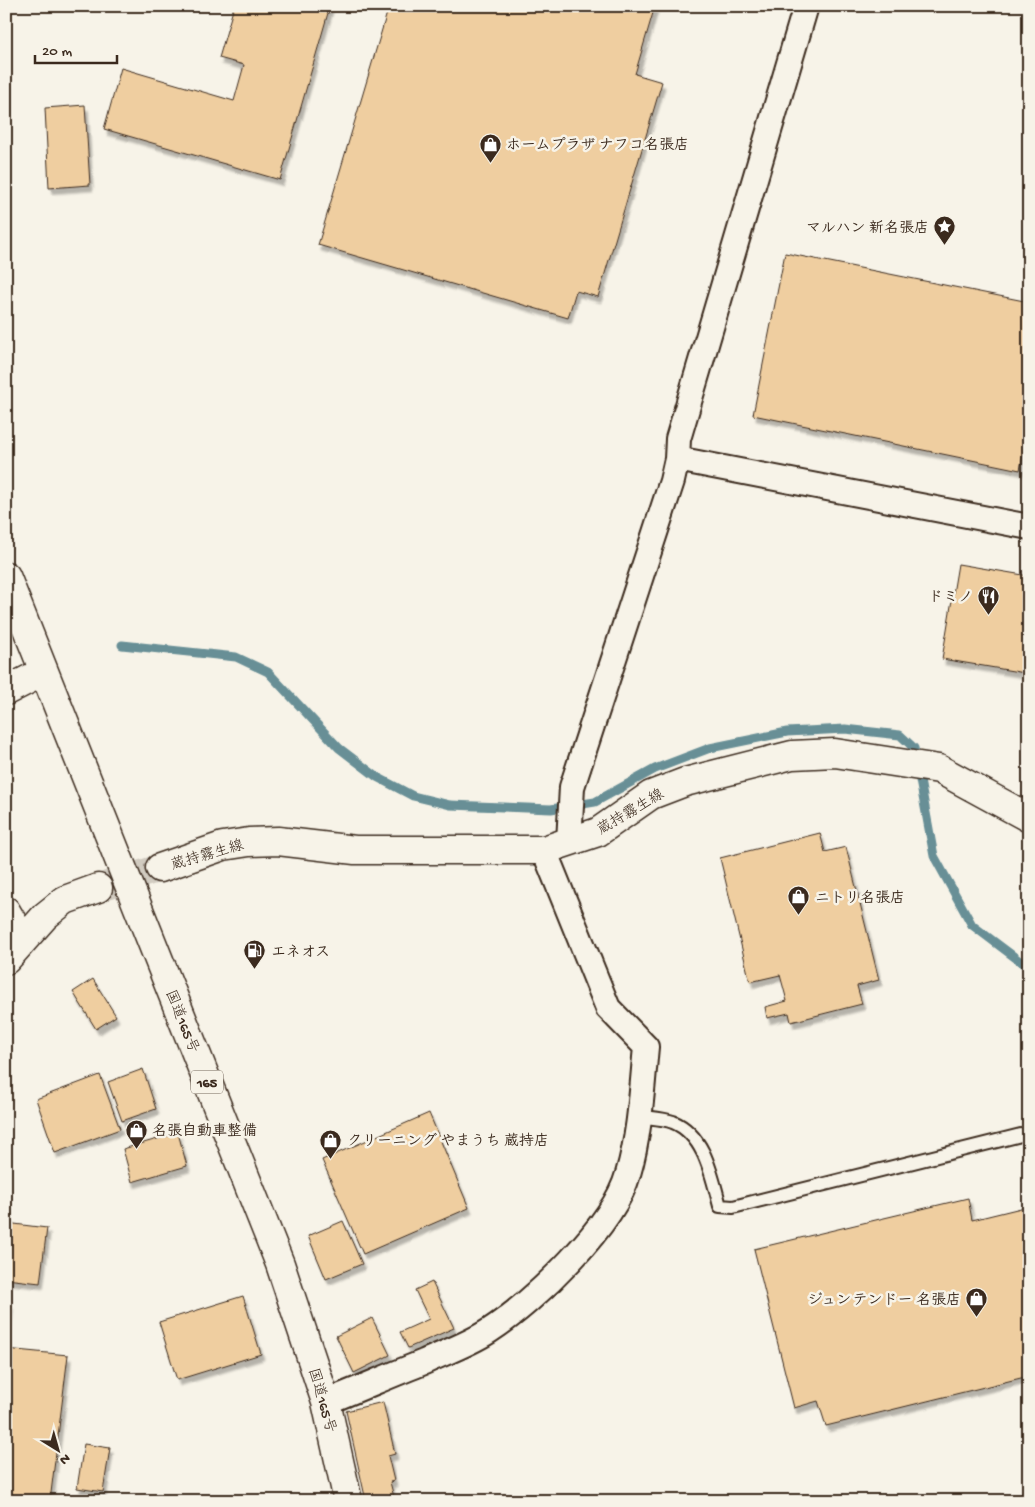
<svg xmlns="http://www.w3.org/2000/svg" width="1035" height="1507" viewBox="0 0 1035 1507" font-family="'Gochi Hand','Klee One',sans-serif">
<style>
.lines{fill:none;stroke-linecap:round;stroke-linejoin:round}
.stream{stroke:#688f96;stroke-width:9}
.building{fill:#efcea0;stroke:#3b2a1e;filter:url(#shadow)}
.secondary-tunnel{stroke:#d1cbc0;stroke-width:28;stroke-dasharray:28 14;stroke-linecap:butt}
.lane-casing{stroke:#3b2a1e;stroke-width:16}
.street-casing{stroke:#3b2a1e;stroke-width:28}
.secondary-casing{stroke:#3b2a1e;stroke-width:31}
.highway-casing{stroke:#3b2a1e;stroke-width:31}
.lane{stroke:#f7f3e8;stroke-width:12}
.street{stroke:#f7f3e8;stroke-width:24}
.secondary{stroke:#f7f3e8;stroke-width:28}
.highway{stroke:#f7f3e8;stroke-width:28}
.labels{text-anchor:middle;stroke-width:5;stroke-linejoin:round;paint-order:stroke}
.shield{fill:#f7f3e8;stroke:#73665b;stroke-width:1}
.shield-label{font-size:14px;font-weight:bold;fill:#3b2a1e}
.poi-label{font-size:15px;font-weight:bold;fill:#3b2a1e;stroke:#f7f3e8;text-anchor:start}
.street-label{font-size:15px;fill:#3b2a1e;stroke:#f7f3e8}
</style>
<defs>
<filter id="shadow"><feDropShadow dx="3" dy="5.5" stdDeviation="1" flood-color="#0004"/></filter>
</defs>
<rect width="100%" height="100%" fill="#f7f3e8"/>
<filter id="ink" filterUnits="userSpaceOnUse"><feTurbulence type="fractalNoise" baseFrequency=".02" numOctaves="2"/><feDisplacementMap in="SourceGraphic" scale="10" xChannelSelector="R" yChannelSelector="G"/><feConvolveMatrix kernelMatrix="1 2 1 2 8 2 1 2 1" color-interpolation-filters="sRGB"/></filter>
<g filter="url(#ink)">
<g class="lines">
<path class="stream" d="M122,645l114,12 32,15 71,76 38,29 36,19 37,9 101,4 44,-7 60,-33 55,-21 77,-16 58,-3 55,6 14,13 20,108 38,69 57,43"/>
</g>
<path class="building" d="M234,6h96l-50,174 -176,-51 17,-61 113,33 10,-36 -25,-7z
M389,6h266l-20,68 27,8 -64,215 -22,-6 -8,27 -250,-73z
M85,105l5,80 -41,3 -4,-80z
M785,253l244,49v122l-9,46 -267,-55z
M958,564l71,12v78l-4,19 -83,-14z
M820,833l5,19 21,-5 33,133 -22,6 5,18 -71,18 -2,-9 -22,5 -2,-11 22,-6 -7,-26 -30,7 -30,-124z
M93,979l23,37 -20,13 -23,-37z
M143,1069l13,40 -34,12 -14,-39z
M100,1075l20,54 -65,24 -19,-54z
M429,1113l40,95 -106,46 -41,-94z
M178,1133l9,33 -55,16 -9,-33z
M968,1198l4,22 57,-14v170l-203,50 -8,-25 -24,7 -40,-159z
M343,1221l19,43 -36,15 -18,-43z
M6,1223l41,5 -7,55 -34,-4z
M432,1282l22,46 -46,20 -8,-16 29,-13 -14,-29z
M243,1296l18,58 -84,26 -18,-58z
M6,1304h4l-4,34z
M372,1318l18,37 -36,18 -18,-37z
M6,1349l62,6 -18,146h-44z
M383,1402l12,52 -7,2 6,25 -4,1 5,19h-29l-20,-90z
M84,1444l26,4 -7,44 -26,-4z"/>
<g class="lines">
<path class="secondary-tunnel" d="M98,888l62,-20"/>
<defs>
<path id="lane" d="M638,1116c11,2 24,2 35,6 32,13 39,55 47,84l13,1 296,-74"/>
<path id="street" d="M677,459l352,68
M569,842l3,-55 100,-306 5,-22 1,-20 128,-433
M326,1402c33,-13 65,-27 98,-40 22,-10 45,-18 65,-31 45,-29 125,-106 139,-157 12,-40 14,-86 18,-127l-38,-39 -64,-158"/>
<path id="secondary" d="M6,691l37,-19
M160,868l63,-22 26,-4 29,-1 77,9h189l54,-18 53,-37 34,-13 107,-27 43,-2 104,16 90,49
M6,911l17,29
M6,960l39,-44 20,-16 33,-12"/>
<path id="highway" d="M6,576l274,688 46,138 22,99"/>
</defs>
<use href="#lane" class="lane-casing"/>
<use href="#street" class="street-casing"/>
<use href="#secondary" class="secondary-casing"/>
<use href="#highway" class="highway-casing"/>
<use href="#lane" class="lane"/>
<use href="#street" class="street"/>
<use href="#secondary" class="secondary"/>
<use href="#highway" class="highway"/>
</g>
</g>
<defs>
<symbol id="shop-pin" viewBox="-11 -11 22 30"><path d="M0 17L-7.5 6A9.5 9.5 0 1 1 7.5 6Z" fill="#3b2a1e" stroke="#f7f3e8"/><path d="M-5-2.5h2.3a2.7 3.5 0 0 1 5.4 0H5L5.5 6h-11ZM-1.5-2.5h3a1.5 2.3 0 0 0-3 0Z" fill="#fff"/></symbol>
<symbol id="sight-pin" viewBox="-11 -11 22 30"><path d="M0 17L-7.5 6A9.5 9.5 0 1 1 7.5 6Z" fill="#3b2a1e" stroke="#f7f3e8"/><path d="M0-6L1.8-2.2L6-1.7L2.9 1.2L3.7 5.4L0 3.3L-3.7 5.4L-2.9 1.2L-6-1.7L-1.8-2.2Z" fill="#fff"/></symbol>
<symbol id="restaurant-pin" viewBox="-11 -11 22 30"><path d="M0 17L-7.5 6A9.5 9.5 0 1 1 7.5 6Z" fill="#3b2a1e" stroke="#f7f3e8"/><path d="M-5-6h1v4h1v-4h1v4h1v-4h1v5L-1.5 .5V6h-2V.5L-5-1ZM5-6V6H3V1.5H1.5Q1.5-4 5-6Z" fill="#fff"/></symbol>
<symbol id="fuel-pin" viewBox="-11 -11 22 30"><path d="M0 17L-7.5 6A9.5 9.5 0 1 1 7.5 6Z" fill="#3b2a1e" stroke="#f7f3e8"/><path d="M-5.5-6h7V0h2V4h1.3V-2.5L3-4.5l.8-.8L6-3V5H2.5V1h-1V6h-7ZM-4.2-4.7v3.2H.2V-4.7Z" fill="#fff"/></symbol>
</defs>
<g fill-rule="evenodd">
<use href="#shop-pin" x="478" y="132" width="25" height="34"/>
<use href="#sight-pin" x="932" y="214" width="25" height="34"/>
<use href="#restaurant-pin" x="976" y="584" width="25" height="34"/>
<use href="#shop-pin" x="786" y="884" width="25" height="34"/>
<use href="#fuel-pin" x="242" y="938" width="25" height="34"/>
<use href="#shop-pin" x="124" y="1118" width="25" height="34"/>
<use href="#shop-pin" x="318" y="1128" width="25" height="34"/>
<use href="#shop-pin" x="964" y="1286" width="25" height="34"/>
</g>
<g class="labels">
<rect class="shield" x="191" y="1070.5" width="32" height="23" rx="4"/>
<g class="shield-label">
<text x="207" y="1087">165</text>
</g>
<g class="poi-label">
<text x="506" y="149">ホームプラザ ナフコ名張店</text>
<text x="929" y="232" text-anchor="end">マルハン 新名張店</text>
<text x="973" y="601" text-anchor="end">ドミノ</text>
<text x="815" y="902">ニトリ名張店</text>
<text x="271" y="956">エネオス</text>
<text x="152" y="1135">名張自動車整備</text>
<text x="347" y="1145">クリーニング やまうち 蔵持店</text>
<text x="961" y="1304" text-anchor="end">ジュンテンドー 名張店</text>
</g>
<g class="street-label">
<text transform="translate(630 811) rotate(-31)" y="5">蔵持霧生線</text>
<text transform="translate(207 854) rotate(-16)" y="5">蔵持霧生線</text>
<text transform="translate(183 1021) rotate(68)" y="5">国道165号</text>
<text transform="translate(323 1400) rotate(74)" y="5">国道165号</text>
</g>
</g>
<rect width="1035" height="1507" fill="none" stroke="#f7f3e8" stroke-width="25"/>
<rect x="12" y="12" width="1010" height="1482" fill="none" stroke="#3b2a1e" stroke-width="2" filter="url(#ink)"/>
<g transform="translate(58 1450) rotate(143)" stroke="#f7f3e8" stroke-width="4" paint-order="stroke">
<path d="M0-4L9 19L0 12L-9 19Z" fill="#3b2a1e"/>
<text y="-8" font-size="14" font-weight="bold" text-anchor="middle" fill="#3b2a1e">N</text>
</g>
<path d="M35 55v8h82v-8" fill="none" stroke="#3b2a1e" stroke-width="2.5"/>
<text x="42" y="55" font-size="15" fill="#3b2a1e" stroke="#f7f3e8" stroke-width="4" paint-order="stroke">20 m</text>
</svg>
